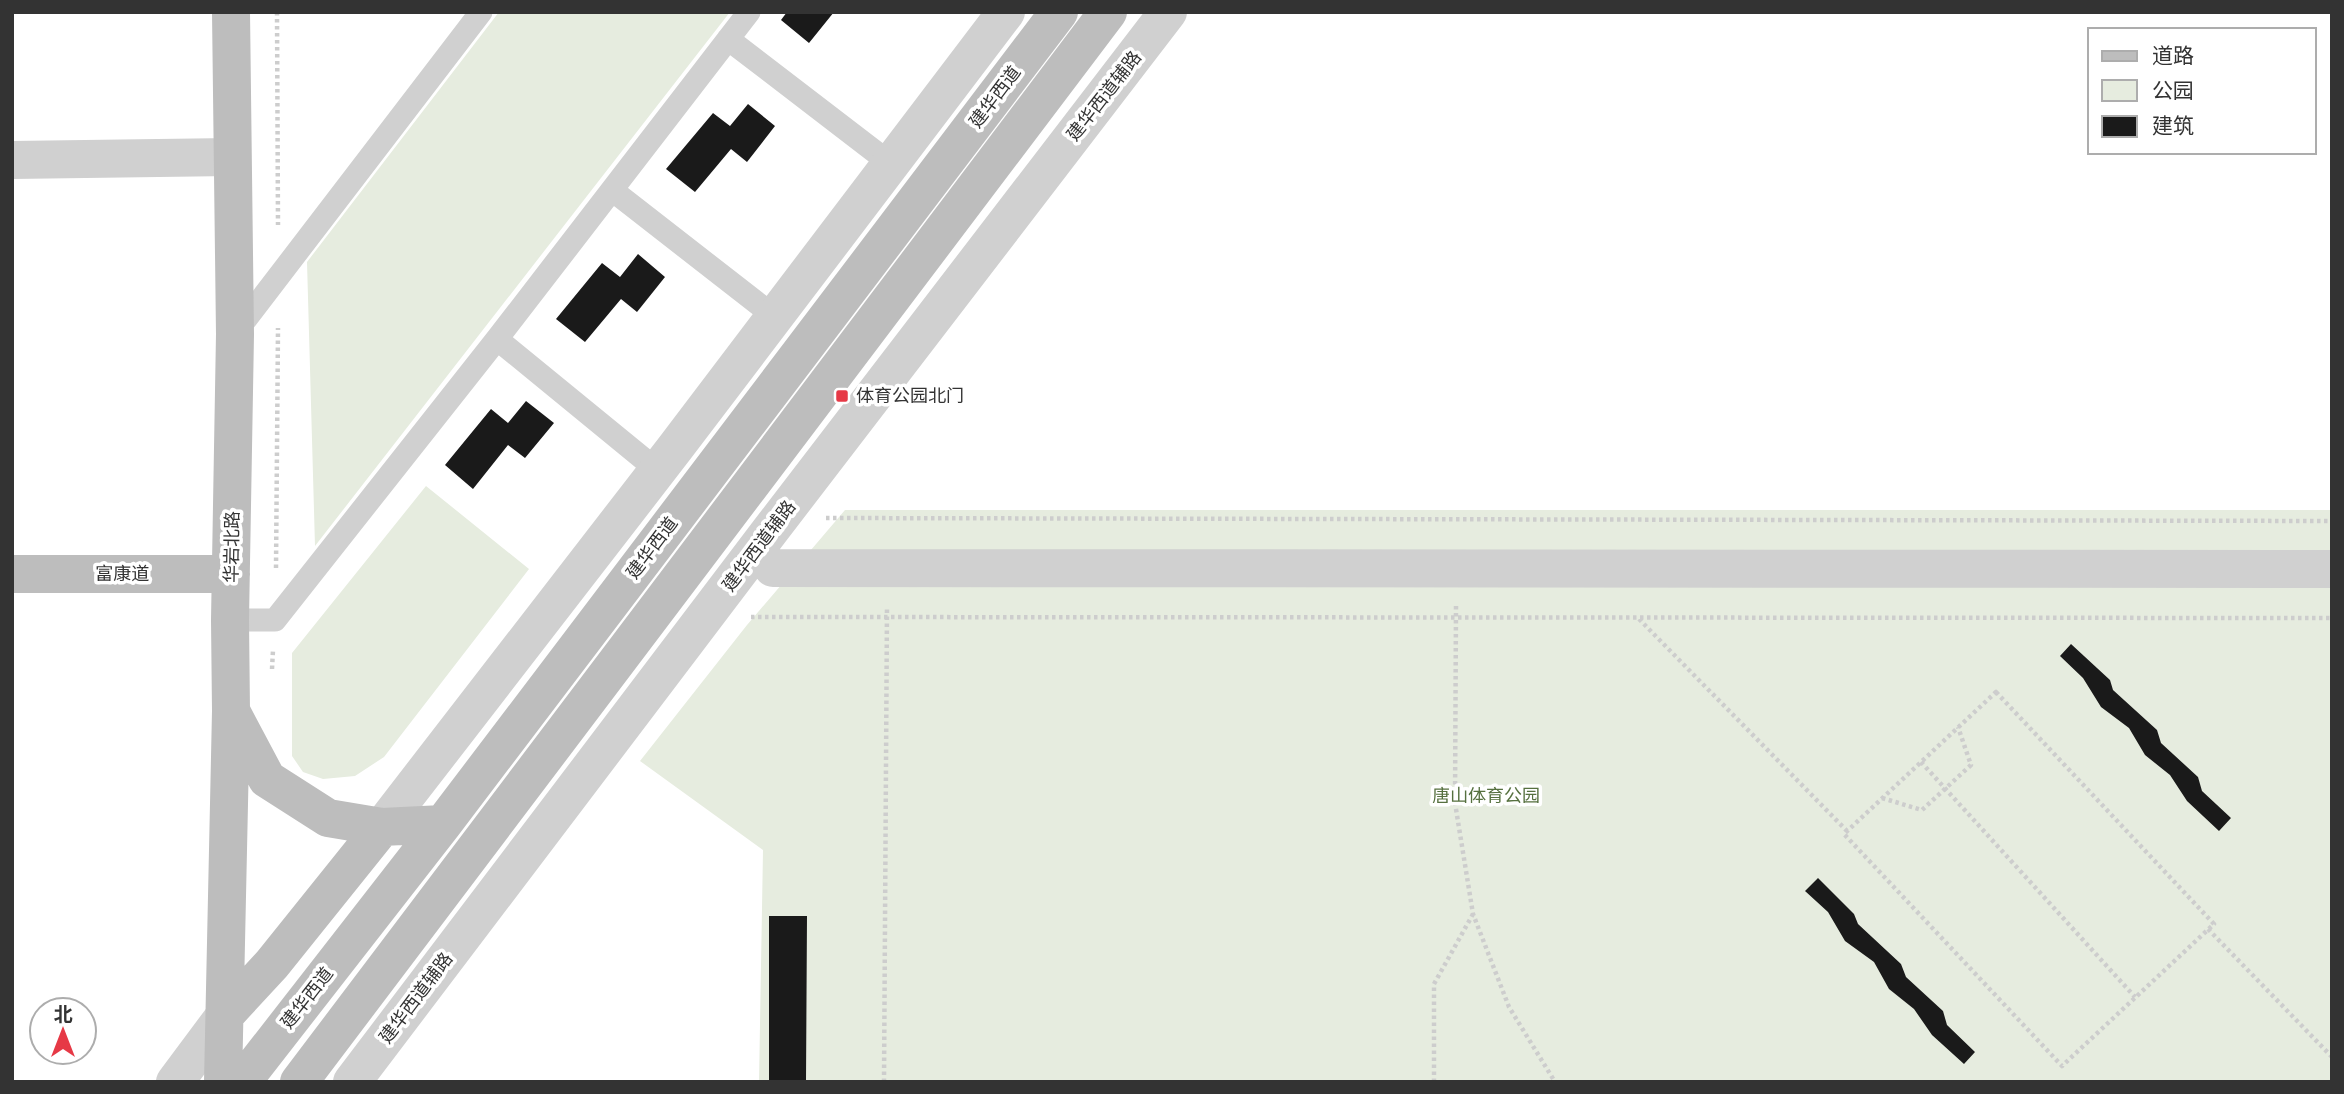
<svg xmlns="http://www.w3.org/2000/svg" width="2344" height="1094" viewBox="0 0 2344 1094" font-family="'Fira Sans','Noto Sans SC',sans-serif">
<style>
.green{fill:#e6ecdf}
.building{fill:#1a1a1a}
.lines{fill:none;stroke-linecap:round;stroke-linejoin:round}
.path{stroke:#cdcdcd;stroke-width:4.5;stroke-dasharray:3.5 3.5;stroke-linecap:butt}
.lane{stroke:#d0d0d0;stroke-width:23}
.street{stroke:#d0d0d0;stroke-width:38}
.secondary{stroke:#bdbdbd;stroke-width:38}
.poi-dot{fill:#e63946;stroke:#fff;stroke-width:2.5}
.labels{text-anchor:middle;stroke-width:7;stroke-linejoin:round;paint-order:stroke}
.street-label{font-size:18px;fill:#333;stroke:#fff}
.poi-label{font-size:18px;fill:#333;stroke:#fff;text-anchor:start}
.park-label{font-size:18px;fill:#56703f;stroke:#fff}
</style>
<rect width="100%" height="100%" fill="#fff"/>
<path class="green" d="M499,12h231l-415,534 -8,-284z
M426,486l103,83 -145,188 -29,19 -32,3 -20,-7 -11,-16v-103z
M845,510h1487v572h-1573l4,-232 -123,-89 107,-136z"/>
<path class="building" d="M787,12h47l-25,31 -28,-23z
M748,104l27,22 -28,36 -16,-13 -36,43 -29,-23 47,-56 17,13z
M638,254l27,23 -28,35 -16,-13 -36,43 -29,-23 46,-56 18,14z
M526,401l28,22 -29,35 -17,-13 -35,44 -28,-24 46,-56 17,14z
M2071,644l39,36 3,10 44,40 4,13 37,34 4,14 29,27 -12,13 -32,-30 -17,-26 -25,-20 -16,-27 -28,-21 -18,-29 -23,-22z
M1818,878l36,36 4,10 43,40 5,13 37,34 4,14 28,27 -11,12 -32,-29 -18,-26 -25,-20 -15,-27 -29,-21 -17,-29 -23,-21z
M769,916h38l-1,166h-37z"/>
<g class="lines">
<path class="path" d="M277,12l1,213
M826,518l1506,3
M276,568l2,-240
M1456,606l-1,197 18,111 36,93 46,75
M751,617l1581,1
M1639,619l208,212
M272,669l1,-19
M1996,692l218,232 -152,142 -218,-232z
M1921,762l214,235
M1882,798l40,12 49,-45 -13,-38
M2208,929l124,128
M884,1082l3,-475
M1434,1082v-98l39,-70"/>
<path class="lane" d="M728,39l163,125
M612,190l163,127
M236,332l245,-320
M497,339l160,131
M230,620h45l222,-281 252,-327"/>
<path class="street" d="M12,160l219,-3
M773,568l1559,1
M382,827l293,-379 331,-436
M175,1082l50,-67
M352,1082l417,-550 399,-520"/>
<path class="secondary" d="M12,574h219
M232,713l35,66 61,39 54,9 61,-3
M225,1015l47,-51 110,-137
M223,1082l8,-371 -1,-91 5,-286 -4,-322
M242,1082l201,-258 616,-812
M299,1082l809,-1070"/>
</g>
<rect class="poi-dot" x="835" y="389" width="14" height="14" rx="3.5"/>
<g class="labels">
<g class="street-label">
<text transform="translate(1104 96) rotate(-52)" y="6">建华西道辅路</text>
<text transform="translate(995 97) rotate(-53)" y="6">建华西道</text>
<text transform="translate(759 546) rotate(-53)" y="6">建华西道辅路</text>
<text transform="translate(232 547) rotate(-89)" y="6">华岩北路</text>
<text transform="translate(652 548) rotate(-53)" y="6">建华西道</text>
<text x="122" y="580">富康道</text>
<text transform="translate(307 998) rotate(-52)" y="6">建华西道</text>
<text transform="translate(416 998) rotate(-53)" y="6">建华西道辅路</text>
</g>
<g class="poi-label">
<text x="856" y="402">体育公园北门</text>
</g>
<g class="park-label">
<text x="1486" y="802">唐山体育公园</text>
</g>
</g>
<rect width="2344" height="1094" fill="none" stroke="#333333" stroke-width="28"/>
<rect x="2088" y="28" width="228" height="126" fill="#ffffff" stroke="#adadad" stroke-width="2"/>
<rect x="2102" y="51" width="35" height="10" fill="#bdbdbd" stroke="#adadad" stroke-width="2"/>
<text x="2152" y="63" font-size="21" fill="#333333">道路</text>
<rect x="2102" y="80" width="35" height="21" fill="#e6ecdf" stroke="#adadad" stroke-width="2"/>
<text x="2152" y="98" font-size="21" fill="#333333">公园</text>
<rect x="2102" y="116" width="35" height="21" fill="#1a1a1a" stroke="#adadad" stroke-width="2"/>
<text x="2152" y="133" font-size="21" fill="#333333">建筑</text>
<g transform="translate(63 1031)"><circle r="33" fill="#ffffff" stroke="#adadad" stroke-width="2"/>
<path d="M0-5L12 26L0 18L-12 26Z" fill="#e63946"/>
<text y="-10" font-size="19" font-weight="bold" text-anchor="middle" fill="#333333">北</text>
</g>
</svg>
